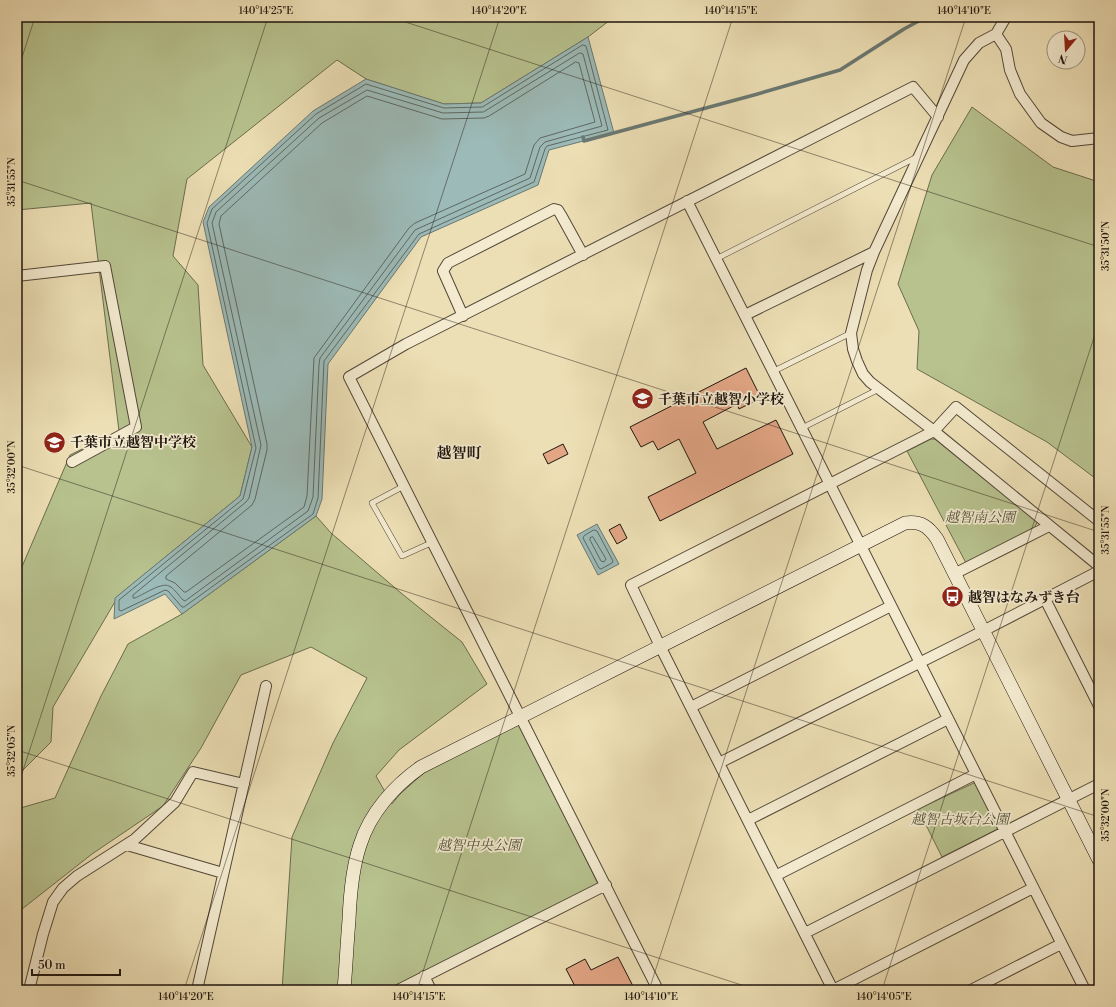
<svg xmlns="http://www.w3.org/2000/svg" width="1116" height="1007" viewBox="0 0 1116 1007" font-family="'Libre Bodoni','Noto Serif JP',serif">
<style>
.green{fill:#b7c28e;stroke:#6b6c4e}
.water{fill:#9cbab7;stroke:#6a7873}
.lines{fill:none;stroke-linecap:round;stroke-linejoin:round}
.shore{stroke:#5e6862;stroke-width:1}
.stream{stroke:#6a7873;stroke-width:3.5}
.building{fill:#e3a685;stroke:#1f150e}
.lane-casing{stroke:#524838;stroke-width:6}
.street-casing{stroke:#524838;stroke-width:12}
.secondary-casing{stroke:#1f150e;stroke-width:14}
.lane{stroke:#f3eacf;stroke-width:5}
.street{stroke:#f3eacf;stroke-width:10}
.secondary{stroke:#f3eacf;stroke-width:13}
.ticks{fill:none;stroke:#1f150e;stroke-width:1;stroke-opacity:0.45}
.labels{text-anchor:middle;stroke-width:3.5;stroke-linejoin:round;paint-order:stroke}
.poi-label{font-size:14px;font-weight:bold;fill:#1f150e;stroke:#f3eacf;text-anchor:start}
.park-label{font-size:14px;font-style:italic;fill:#54523b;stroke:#f3eacf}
.neighbourhood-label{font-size:15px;font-weight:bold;fill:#1f150e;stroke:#f3eacf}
.neatline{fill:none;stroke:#1f150e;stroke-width:1.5}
.ticks-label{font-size:10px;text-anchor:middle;fill:#1f150e}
</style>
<rect width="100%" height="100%" fill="#eddfb5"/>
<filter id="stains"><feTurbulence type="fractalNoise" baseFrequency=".005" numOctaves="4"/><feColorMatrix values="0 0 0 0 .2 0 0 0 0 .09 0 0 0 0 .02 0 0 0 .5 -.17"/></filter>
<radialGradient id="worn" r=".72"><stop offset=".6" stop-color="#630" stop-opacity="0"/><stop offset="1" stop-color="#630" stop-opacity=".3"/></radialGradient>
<path class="green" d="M17,17h597l-26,20 -107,66 -37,1 -78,-25 -29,-19 -150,119 -14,77 25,29 5,80 49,82 -12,49 -121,99 -66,112 -2,35 -34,34v-202l4,-5 49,-114 49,-24 -28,-228 -74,7z
M972,107l81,60 46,15v299l-52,-39 -130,-73 2,-38 -21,-47 34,-109z
M931,439h7l100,81 -3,7 -69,36 -59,-112z
M316,516l15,17 70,60 61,49 25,42 -88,66 -23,26 16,28 8,-10 26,-23 94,-48 79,163 -212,104h-105l10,-153 41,-94 34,-65 -56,-31 -70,28 -40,73 -38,58 -71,48 -75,59v-104l38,-11 46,-102 27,-52 54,-30z
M976,782l24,46 -58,29 -24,-48z"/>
<path class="water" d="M588,37l26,96 -65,17 -11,35 -117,52 -93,127 -6,135 -6,17 -134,98 -17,-20 -51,25 1,-21 125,-102 12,-49 -49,-225 6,-15 104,-96 53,-32 78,25 37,-1z
M597,524l22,40 -21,11 -21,-40z"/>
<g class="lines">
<path class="shore" d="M583,45l3,1 22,84 -61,16 -2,3 -11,33 -115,52 -95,127 -6,137 -5,16 -129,93h-2l-14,-16 -3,-1 -44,21 -2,-1v-10l124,-101 13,-51 -49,-225 5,-14 104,-95 50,-30 78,24 38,-1z
M580,53l3,1 19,72 -57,16 -5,5 -10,31 -115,52 -95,128 -1,6 -6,133 -5,14 -123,90 -2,-1c-4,-4 -9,-12 -14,-14 -8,-4 -26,9 -34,12h-2v-3l113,-93 3,-4 12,-53 -49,-222 4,-11 103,-94 48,-28 76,23 40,-1z
M576,62l3,1 16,59 -55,16 -6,7 -9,29 -110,49 -6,5 -95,130 -7,138 -3,11 -118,85h-2l-9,-9 -9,-4v-3l86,-71 3,-6 12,-49v-6l-48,-220 2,-8 101,-93 45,-27 75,23 42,-1 5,-2z
M594,530l3,1 16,30 -1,2 -11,6 -2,-1 -16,-30 1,-2z
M593,537l13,22 -2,3 -3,-1 -11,-21v-2z"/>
<path class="stream" d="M583,137l1,4 170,-46 86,-25 64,-41 22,-12"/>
</g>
<path class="building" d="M746,368l15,30 -22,11 -2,-5 -34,18 14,27 59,-29 17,34 -133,67 -12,-24 48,-24 -17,-34 -21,11 -5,-9 -12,6 -11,-20z
M563,444l5,10 -20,10 -5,-10z
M620,524l7,14 -10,6 -8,-14z
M618,957l17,33h-25l-2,-4 -8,4h-23l-11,-21 19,-10 6,11z"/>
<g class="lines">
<defs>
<path id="lane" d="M716,259l201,-102
M774,371l77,-38
M802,428l77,-39
M404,486l-32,17 30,53 31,-14"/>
<path id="street" d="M1006,17l-10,17 -17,9 -15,17 -90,192 -7,18 -16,63 2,16 4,12 6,13 7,8 64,49 165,135
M996,34l10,15 4,21 10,24 21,29 20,14 11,4 27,-3
M687,201c134,262 265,526 398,789
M17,276l88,-10 31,161 -64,35
M745,315l129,-63
M463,316l-20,-45 5,-8 106,-54 4,1 3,5 22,40
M954,574l95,-48
M1045,599l54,107
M691,707l200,-101
M719,763l264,-132 116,-60
M748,820l200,-101
M127,845l96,28
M777,875l199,-101
M805,933l294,-149
M424,976l7,14
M29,990l14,-56 10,-32 10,-14 14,-12 58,-37 40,-37 18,-30 51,12
M197,990l69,-304
M398,990l208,-105
M658,990l-309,-613 57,-33 507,-257 25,30
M833,990l-173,-344 -29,-61 303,-154 22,-24 143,114
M833,990l200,-102
M971,990l90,-46"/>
<path id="secondary" d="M344,990c2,-23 3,-47 5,-70 1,-25 3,-51 11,-75 10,-32 34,-59 61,-78l484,-244c16,-2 23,3 32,16l162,321"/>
</defs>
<use href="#lane" class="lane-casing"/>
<use href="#street" class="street-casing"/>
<use href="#secondary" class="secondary-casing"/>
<use href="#lane" class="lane"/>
<use href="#street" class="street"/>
<use href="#secondary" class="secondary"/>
</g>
<path class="ticks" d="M390,17l709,230M17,73l18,-56M17,180l1082,352M17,465l1082,352M17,750l740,240M17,789l251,-772M184,990l316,-973M417,990l316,-973M649,990l317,-973M882,990l217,-668"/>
<defs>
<symbol id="school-disc" viewBox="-11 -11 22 22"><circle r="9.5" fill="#8f2418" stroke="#f3eacf"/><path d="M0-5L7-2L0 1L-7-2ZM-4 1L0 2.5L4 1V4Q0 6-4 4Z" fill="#fff"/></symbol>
<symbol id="bus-disc" viewBox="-11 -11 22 22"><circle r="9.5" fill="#8f2418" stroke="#f3eacf"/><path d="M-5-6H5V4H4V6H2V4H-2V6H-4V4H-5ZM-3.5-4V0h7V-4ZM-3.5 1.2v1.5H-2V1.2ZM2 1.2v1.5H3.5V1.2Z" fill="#fff"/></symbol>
</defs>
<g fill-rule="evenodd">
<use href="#school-disc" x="630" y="386" width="25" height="25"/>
<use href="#school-disc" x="42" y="430" width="25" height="25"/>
<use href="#bus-disc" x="940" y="584" width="25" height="25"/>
</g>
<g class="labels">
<g class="poi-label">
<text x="658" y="404">千葉市立越智小学校</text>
<text x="70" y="447">千葉市立越智中学校</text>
<text x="968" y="602">越智はなみずき台</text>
</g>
<g class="park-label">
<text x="980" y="522">越智南公園</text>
<text x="960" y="824">越智古坂台公園</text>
<text x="479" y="850">越智中央公園</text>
</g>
<g class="neighbourhood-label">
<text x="459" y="458">越智町</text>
</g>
</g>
<rect width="1116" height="1007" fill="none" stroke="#eddfb5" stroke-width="44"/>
<g transform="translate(1066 50) rotate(198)"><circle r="19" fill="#f3eacf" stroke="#9e9582"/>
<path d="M0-3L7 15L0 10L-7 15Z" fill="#8f2418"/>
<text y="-6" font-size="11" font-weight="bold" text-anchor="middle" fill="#1f150e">N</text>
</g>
<path d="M32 969v6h88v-6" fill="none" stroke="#1f150e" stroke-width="2"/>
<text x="38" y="969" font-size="12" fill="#1f150e" stroke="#f3eacf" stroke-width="3" paint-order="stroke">50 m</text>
<rect x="22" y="22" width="1072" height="963" class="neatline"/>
<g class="ticks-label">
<text x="266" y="14">140°14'25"E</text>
<text x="499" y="14">140°14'20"E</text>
<text x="731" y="14">140°14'15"E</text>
<text x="964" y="14">140°14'10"E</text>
<text transform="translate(11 182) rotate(-90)" y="4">35°31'55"N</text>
<text transform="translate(1105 246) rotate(-90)" y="4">35°31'50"N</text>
<text transform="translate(11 467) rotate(-90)" y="4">35°32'00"N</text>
<text transform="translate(1105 530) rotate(-90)" y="4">35°31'55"N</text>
<text transform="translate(11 751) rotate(-90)" y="4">35°32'05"N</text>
<text transform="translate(1105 815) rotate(-90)" y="4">35°32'00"N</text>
<text x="186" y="1000">140°14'20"E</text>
<text x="419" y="1000">140°14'15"E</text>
<text x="651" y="1000">140°14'10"E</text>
<text x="884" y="1000">140°14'05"E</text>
</g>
<rect width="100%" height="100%" filter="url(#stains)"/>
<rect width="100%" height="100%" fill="url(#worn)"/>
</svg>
